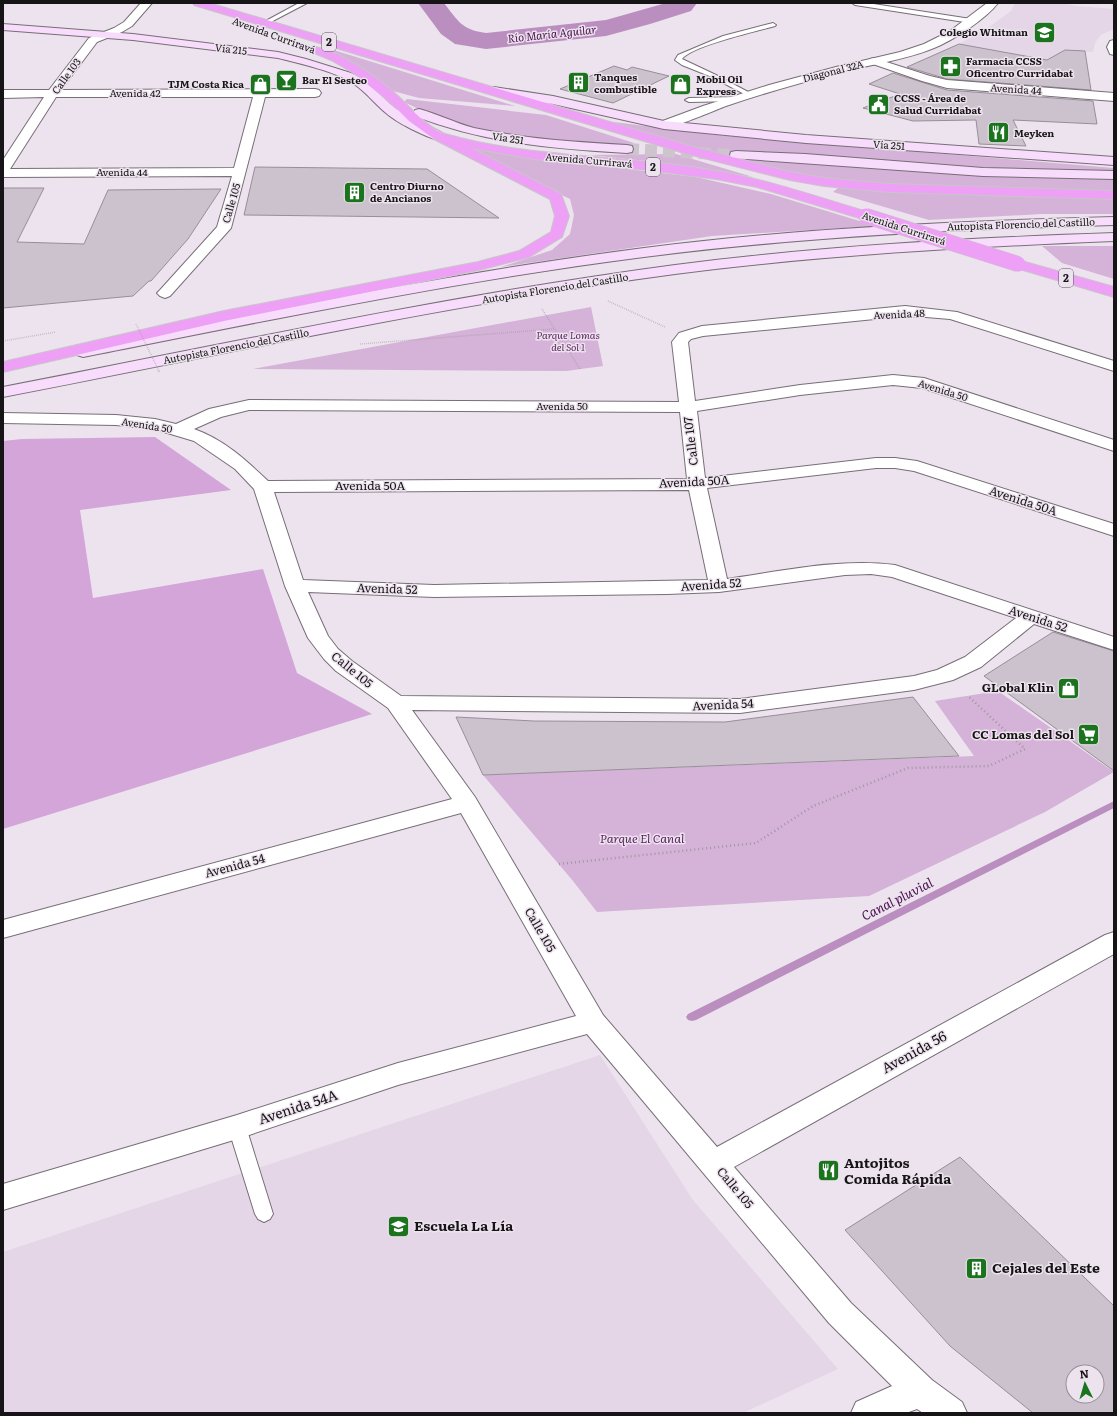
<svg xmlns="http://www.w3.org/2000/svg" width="1117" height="1416" viewBox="0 0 1117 1416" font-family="Literata,serif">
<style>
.built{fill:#e5d6e7}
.green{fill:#d5b2d8}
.forest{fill:#d3a5d8}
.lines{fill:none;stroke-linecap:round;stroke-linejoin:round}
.stream{fill:#bb8ec0;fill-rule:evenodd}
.river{fill:#bb8ec0;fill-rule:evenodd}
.building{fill:#ccc2cd;stroke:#978e98;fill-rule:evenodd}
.secondary-tunnel{stroke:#cdc4ce;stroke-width:12;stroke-dasharray:12 6;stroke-linecap:butt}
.service-casing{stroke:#776e77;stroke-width:2}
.minor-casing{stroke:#776e77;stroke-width:2}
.tertiary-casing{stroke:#776e77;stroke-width:2}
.secondary-casing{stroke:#776e77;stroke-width:2}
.trunk-casing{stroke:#c7c7c7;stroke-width:2}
.path-far1{stroke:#9f98a0;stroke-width:1.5;stroke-dasharray:0.5 1.5;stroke-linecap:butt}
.path{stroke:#9f98a0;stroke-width:2.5;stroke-dasharray:1 3;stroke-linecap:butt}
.service{fill:#fff;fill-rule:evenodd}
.minor{fill:#fff;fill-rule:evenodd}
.tertiary{fill:#fff;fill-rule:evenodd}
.secondary{fill:#f8dcfc;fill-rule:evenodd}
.trunk{fill:#eea0f6;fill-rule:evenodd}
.trunk-bridge-casing{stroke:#c7c7c7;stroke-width:16;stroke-linecap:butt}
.path-bridge{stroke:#9f98a0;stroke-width:1.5;stroke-dasharray:0.5 1.5;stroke-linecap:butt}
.trunk-bridge{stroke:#eea0f6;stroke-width:15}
.labels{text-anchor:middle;stroke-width:3;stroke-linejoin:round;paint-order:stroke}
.far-poi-label{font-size:10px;font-weight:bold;fill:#171417;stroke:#ede3ee;text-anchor:start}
.far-street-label{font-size:10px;fill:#171417;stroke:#ede3ee}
.far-park-label{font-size:10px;font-style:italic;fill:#5d2663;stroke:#ede3ee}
.far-water-label{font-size:11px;font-style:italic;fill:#49114f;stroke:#ede3ee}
.shield{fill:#ede3ee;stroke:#575258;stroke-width:1}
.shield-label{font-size:11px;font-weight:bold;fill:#171417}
.street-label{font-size:12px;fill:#171417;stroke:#ede3ee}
.poi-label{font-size:12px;font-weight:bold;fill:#171417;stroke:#ede3ee;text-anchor:end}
.park-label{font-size:12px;font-style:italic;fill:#5d2663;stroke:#ede3ee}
.water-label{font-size:13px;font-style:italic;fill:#49114f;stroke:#ede3ee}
.near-street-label{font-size:14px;fill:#171417;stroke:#ede3ee}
.near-poi-label{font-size:14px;font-weight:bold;fill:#171417;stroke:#ede3ee;text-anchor:start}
</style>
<rect width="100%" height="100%" fill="#ede3ee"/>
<path class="built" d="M1015,3h47l15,3 37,3v20l-13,6 -6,8 -2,9 -28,-2 -18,10 -88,-16 30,-17 22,-16z
M600,1055l93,145 145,169 -95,44h-740v-161z"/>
<path class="green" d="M327,48l188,58 -96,-8 -26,-7z
M407,99l139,16 88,28 -7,4 -27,-1 -121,-14 -33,-10 -42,-20z
M598,120l119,15 397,33v24l-207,-6 -68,-6 -57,-9 -47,-12z
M459,146l65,11 172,20 75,17 105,32 -164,10 -211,31 51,-17 18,-16 4,-19 -4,-16z
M676,154l77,23 -96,-15 -68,-7z
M839,187l275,11v16h-72l-113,6 -96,-28z
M1042,246h72v33l-52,-16z
M591,307l12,59 -37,5 -313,-2z
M998,691l116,81 -69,40 -176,84 -272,16 -24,-31 -90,-106 491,-19 -39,-55z"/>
<path class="forest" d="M155,437l76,53 -151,20 13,88 170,-29 34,104 75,41 -369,115v-388l19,-2z"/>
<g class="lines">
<path class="stream" d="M1114,801v7l-418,212 -4,1 -4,-1 -2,-3 2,-3z"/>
<path class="river" d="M418,3h26c14,18 18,27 42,30l120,-13 60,-17h31l-6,8 -41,13 -44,12 -120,13 -31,-5 -14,-10z"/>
</g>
<path class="building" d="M959,44l88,16 18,-10 20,1 6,39 -144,-11 -40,-12z
M614,66l13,4 5,-3 37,9 -56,27 -53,-14z
M893,73l54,17 146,11 4,23 -84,-4 13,26 -47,-2 -3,-24 -63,1 -50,-13 37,-14 -31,-10z
M255,167l172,2 72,49 -255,-3z
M3,188h41l-27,54 67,2 24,-54 113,-1 -33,50 -37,42h-2l-16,15 -130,12z
M1053,632l61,19v120l-130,-95z
M913,697l46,59 -476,19 -27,-58 78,4 191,1z
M960,1157l154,149v107h-81l-83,-67 -105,-116zM1073,1372h24v24h-24z"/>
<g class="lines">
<path class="secondary-tunnel" d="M627,149l109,6"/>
<defs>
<path id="service" d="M299,3h8l-40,21 -5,-1z
M852,3h15l104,16 3,2 -3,2 -116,-18z
M773,23l3,2 -1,1c-18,5 -84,20 -93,33l34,16 36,19v2h-4l-36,-19 -30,-12 -7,-5 3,-5 45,-19z
M736,97l4,2 -1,2 -50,1 -4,-2 4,-2z
M237,1120l6,2 3,5 27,87 -3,5 -6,3 -6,-3 -3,-5 -27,-87 3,-5z"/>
<path id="minor" d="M141,3h11l-20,23 -10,6 -25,10 -36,48 254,-1 4,1 2,3 -2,3 -4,1h-50l-34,131 -61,68 -5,2 -5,-2 -3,-3 3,-3 57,-63 15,-51 -229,1v-17l41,-63 -41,1v-8h46l40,-52 25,-10 10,-6zM56,97h197l-19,71 -224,1z
M1114,40v15l-4,-1 -3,-7 3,-6z
M874,58l56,18 17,4 167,13v8l-167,-13 -25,-7 -52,-18 -2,-2 2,-2z
M905,306l52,6 157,49v10l-164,-52 -24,-2 -21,-1 -202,20 -12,3 -3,3 7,59 105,-16 93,-10 31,3 190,62v11l-192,-63 -29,-3 -93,10 -103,16 8,67 171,-20h19l22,3 197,63v12l-200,-65 -19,-3h-19l-169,20 20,91c56,-8 112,-21 168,-14l219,72v13l-80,-26 -53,43 -28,13 -39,10 -174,23 -328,-3 63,87 128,218 114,132 388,-212 9,-3v22l-380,213 117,136 81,77 30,22 5,11h-44l-6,-4 -11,4h-55l5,-11 36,-16 -63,-63 -242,-289 -189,51 -161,54 -234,71v-26l234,-69 161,-52 178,-47 -115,-203 -458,125v-18l449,-121 -64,-91 -52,-37 -12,-12 -16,-21 -23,-52 -31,-97 -19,-20 -41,-28 -40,-12 -38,-4 -113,-2v-10l113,2 39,4 21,5 33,-15 40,-9 430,2 -7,-60 7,-9 23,-7zM249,410l431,2 7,67 -419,2c-22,-21 -45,-42 -74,-52l27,-12zM689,490l19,90 -274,5 -131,-5 -29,-88zM871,574l21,3 124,41 -51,39 -28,13 -23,6 -174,23 -339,-3 -49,-35 -14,-12 -10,-13 -20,-44 126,5 233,-3 52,-2 126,-17z"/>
<path id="tertiary" d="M987,3h11c-12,16 -46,38 -64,45 -29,12 -61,16 -92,24 -39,10 -78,21 -116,34 -13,5 -56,24 -66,22l-2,-3 2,-3 43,-16 66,-21 67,-18 64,-15 24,-8 26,-13z"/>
<path id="secondary" d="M3,24l130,10 145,18 28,7 45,14 11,6 34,30 46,24 2,3 -2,3 -4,1c-14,-4 -41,-17 -52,-27 -11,-9 -20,-21 -32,-29 -16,-12 -56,-21 -76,-26l-145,-18 -130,-10z
M494,87l59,9 111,25 142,14 308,22v8l-308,-22 -142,-14 -111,-25 -63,-10 -2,-3 2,-3z
M419,109c19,5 36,14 55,19 51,11 102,14 153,17l5,1 1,3 -1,3 -5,1c-74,-4 -143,-10 -212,-37l-2,-3 2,-3z
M736,151l69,3 178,14 131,3v8l-131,-3 -252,-18 -1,-3 1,-3z
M1114,217v8c-157,4 -314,12 -470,32 -188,24 -375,63 -561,100l-6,-2 -2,-3 2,-3 6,-2c186,-36 373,-75 561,-99 156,-20 313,-27 470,-31z
M1114,233v8c-147,6 -293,14 -439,33 -226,30 -449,80 -672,123v-10c223,-43 446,-92 672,-122 146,-19 292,-27 439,-32z"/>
<path id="trunk" d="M193,3h16l485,144 96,25 34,6 65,6 225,7v8l-225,-7 -65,-6 -34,-6 -106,-27 -490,-148z
M316,47c29,7 63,31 84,51 11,11 31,32 45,36 88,25 182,21 272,37 52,9 103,27 154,42l2,3 -2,3 -5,1 -109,-33 -41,-8 -68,-9 -114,-11 -63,-11 90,46 8,22 -7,21 -33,20 -50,13 -255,51 -221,51v-10l221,-51 254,-49 41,-11 32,-19 4,-16 -5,-17 -116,-60 -25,-18 -18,-18 -39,-31 -21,-12 -19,-8 -2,-2 2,-2z
M1018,260l96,27v10l-101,-30 -2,-3 2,-3z"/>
</defs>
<use href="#service" class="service-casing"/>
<use href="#minor" class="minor-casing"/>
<use href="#tertiary" class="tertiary-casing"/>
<use href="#secondary" class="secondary-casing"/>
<use href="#trunk" class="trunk-casing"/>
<path class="path-far1" d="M608,301l57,26
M542,309l38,60
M3,341l53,-9
M360,344l194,-15"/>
<path class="path" d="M559,864l197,-21 57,-37 95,-38 81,-2 36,-17 -57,-53"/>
<use href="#service" class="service"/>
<use href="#minor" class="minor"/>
<use href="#tertiary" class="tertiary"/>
<use href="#secondary" class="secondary"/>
<use href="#trunk" class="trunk"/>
<defs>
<path id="trunk-bridge" d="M866,216l152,48"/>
</defs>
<use href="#trunk-bridge" class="trunk-bridge-casing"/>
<path class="path-bridge" d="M136,324l23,47h-2"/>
<use href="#trunk-bridge" class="trunk-bridge"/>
</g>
<defs>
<symbol id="school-square" viewBox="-11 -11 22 22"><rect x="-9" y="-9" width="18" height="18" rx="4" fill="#1b731e" stroke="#ede3ee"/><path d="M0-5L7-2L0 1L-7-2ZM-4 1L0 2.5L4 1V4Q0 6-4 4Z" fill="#fff"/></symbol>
<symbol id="pharmacy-square" viewBox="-11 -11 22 22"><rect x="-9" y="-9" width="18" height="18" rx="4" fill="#1b731e" stroke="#ede3ee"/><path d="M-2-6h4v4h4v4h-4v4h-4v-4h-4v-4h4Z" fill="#fff"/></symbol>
<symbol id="bar-square" viewBox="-11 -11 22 22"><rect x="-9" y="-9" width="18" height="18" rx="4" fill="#1b731e" stroke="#ede3ee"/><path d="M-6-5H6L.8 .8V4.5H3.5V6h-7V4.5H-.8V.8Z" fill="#fff"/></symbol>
<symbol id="building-square" viewBox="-11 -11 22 22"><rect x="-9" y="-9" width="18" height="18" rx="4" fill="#1b731e" stroke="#ede3ee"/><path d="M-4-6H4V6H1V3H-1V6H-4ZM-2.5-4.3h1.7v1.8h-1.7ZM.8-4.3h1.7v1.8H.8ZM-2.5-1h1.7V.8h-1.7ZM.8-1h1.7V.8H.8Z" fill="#fff"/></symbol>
<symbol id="shop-square" viewBox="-11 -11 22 22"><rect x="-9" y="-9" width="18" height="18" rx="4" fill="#1b731e" stroke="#ede3ee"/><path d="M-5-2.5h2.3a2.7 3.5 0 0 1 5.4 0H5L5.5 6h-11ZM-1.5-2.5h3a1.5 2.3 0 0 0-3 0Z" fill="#fff"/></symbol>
<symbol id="civic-square" viewBox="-11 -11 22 22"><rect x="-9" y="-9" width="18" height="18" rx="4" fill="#1b731e" stroke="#ede3ee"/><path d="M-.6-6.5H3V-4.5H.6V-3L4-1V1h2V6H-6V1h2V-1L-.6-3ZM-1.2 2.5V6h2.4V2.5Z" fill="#fff"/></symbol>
<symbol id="restaurant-square" viewBox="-11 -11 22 22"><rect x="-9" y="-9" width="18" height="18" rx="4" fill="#1b731e" stroke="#ede3ee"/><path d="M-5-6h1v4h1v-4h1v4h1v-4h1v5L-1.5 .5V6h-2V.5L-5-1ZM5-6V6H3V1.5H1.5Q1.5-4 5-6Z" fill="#fff"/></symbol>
<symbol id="supermarket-square" viewBox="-11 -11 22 22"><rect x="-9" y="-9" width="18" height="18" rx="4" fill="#1b731e" stroke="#ede3ee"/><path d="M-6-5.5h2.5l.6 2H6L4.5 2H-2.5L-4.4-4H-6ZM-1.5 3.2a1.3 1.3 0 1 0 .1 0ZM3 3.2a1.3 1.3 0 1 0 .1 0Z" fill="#fff"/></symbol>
</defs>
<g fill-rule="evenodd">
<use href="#school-square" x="1032" y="20" width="25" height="25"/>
<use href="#pharmacy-square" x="938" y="54" width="25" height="25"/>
<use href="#bar-square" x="274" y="68" width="25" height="25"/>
<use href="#building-square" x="566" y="70" width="25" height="25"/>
<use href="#shop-square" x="248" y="72" width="25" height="25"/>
<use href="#shop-square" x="668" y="72" width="25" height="25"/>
<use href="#civic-square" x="866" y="92" width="25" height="25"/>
<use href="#restaurant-square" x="986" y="120" width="25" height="25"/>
<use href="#building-square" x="342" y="180" width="25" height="25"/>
<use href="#shop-square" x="1056" y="676" width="25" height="25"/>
<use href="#supermarket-square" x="1076" y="722" width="25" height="25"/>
<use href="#restaurant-square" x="816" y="1158" width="25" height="25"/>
<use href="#school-square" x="386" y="1214" width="25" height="25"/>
<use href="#building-square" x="964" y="1256" width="25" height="25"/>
</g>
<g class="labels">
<g class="far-poi-label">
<text x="1028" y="36" text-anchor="end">Colegio Whitman</text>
<text x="966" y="65">Farmacia CCSS<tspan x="966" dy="12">Oficentro Curridabat</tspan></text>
<text x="594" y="81">Tanques<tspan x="594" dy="12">combustible</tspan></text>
<text x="696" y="83">Mobil Oil<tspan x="696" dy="12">Express</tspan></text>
<text x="302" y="84">Bar El Sesteo</text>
<text x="244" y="88" text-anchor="end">TJM Costa Rica</text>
<text x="894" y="102">CCSS - Área de<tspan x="894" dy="12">Salud Curridabat</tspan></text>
<text x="1014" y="137">Meyken</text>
<text x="370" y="190">Centro Diurno<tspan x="370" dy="12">de Ancianos</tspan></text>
</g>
<g class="far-street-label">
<text transform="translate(274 35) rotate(20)" y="4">Avenida Curriravá</text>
<text transform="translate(231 49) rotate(7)" y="4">Vía 215</text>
<text transform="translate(833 71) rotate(-14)" y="4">Diagonal 32A</text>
<text transform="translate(66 76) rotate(-54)" y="4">Calle 103</text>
<text transform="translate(1016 89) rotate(4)" y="4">Avenida 44</text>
<text x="135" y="97">Avenida 42</text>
<text transform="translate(508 138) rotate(9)" y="4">Vía 251</text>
<text transform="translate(889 145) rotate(4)" y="4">Vía 251</text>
<text transform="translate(589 160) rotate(5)" y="4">Avenida Curriravá</text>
<text x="122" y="176">Avenida 44</text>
<text transform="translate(231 203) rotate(-74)" y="4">Calle 105</text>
<text transform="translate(1021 224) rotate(-2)" y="4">Autopista Florencio del Castillo</text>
<text transform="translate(904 228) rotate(18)" y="4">Avenida Curriravá</text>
<text transform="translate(555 288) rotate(-9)" y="4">Autopista Florencio del Castillo</text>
<text transform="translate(899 314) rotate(-3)" y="4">Avenida 48</text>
<text transform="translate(236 346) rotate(-11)" y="4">Autopista Florencio del Castillo</text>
<text transform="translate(943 390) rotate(17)" y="4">Avenida 50</text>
<text x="562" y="410">Avenida 50</text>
<text transform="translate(147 425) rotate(9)" y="4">Avenida 50</text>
</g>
<g class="far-park-label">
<text x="568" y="339">Parque Lomas<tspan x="568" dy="12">del Sol 1</tspan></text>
</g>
<g class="far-water-label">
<text transform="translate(552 34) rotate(-6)" y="4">Río María Aguilar</text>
</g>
<g class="shield">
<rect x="322" y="33" width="14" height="18" rx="3"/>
<rect x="646" y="158" width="14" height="18" rx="3"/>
<rect x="1059" y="269" width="14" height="18" rx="3"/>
</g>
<g class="shield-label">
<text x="329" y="46">2</text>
<text x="653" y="171">2</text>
<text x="1066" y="282">2</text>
</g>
<g class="street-label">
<text transform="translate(691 441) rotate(-97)" y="4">Calle 107</text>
<text transform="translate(694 482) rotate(-3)" y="4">Avenida 50A</text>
<text x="370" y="490">Avenida 50A</text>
<text transform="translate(1023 501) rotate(18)" y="4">Avenida 50A</text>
<text transform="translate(711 585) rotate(-4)" y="4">Avenida 52</text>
<text transform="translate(387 589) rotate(2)" y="4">Avenida 52</text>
<text transform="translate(1038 619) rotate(18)" y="4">Avenida 52</text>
<text transform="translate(352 670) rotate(39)" y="4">Calle 105</text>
<text transform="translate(723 705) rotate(-3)" y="4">Avenida 54</text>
<text transform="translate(235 866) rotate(-15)" y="4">Avenida 54</text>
<text transform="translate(540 930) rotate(60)" y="4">Calle 105</text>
<text transform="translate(735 1188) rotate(50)" y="4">Calle 105</text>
</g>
<g class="poi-label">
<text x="1054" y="692">GLobal Klin</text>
<text x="1074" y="739">CC Lomas del Sol</text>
</g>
<g class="park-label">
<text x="642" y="843">Parque El Canal</text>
</g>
<g class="water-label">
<text transform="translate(897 899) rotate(-27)" y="5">Canal pluvial</text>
</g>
<g class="near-street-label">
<text transform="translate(914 1052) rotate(-29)" y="5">Avenida 56</text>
<text transform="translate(298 1107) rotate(-18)" y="5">Avenida 54A</text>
</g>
<g class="near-poi-label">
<text x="844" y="1168">Antojitos<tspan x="844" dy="16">Comida Rápida</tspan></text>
<text x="414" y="1231">Escuela La Lía</text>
<text x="992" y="1273">Cejales del Este</text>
</g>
</g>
<rect width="1117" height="1416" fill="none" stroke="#171417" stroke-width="8"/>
<g transform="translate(1085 1384) rotate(355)"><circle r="19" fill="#ede3ee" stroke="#979098"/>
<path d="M0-3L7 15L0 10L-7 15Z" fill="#1b731e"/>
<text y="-6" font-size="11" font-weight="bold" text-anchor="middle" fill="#171417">N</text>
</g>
</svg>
